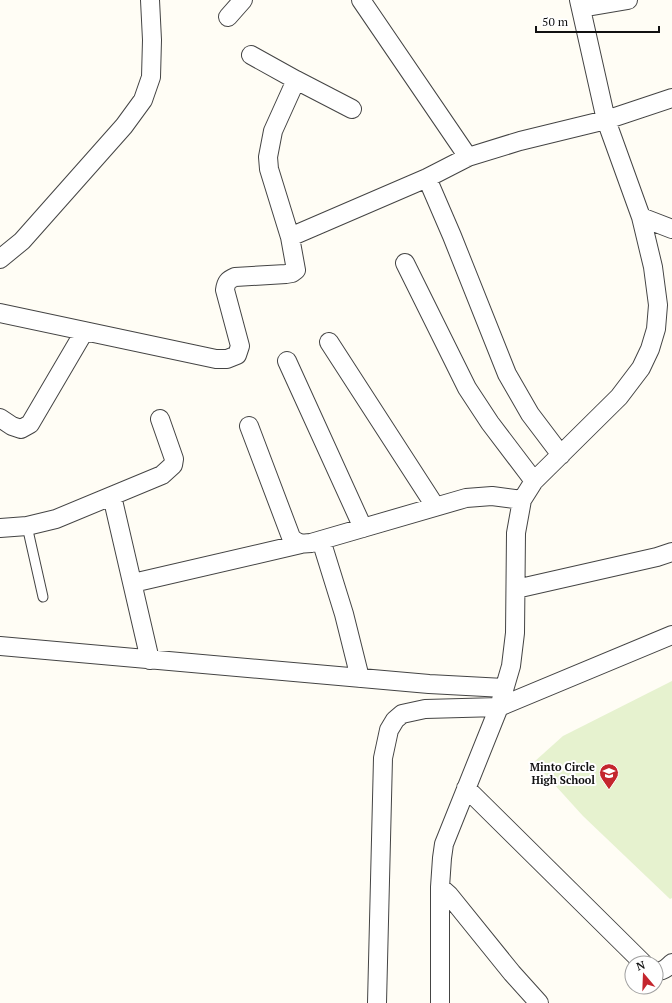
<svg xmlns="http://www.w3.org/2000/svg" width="672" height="1003" viewBox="0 0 672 1003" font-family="'PT Serif',serif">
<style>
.pitch{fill:#e6f2cf}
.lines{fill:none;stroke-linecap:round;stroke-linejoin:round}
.service-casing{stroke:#444;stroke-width:11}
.minor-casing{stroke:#444;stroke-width:20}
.service{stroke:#fff;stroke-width:9}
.minor{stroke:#fff;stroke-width:18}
.labels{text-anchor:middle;stroke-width:4;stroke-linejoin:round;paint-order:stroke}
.poi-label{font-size:11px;font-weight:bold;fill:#111;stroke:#fff;text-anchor:end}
</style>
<rect width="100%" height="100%" fill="#fffdf5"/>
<path class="pitch" d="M672,681v217l-2,1 -87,-83 -49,-54 29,-26z"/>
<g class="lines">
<defs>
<path id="service" d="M27,526l16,71"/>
<path id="minor" d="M361,0l107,157
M581,8l47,-8
M228,17l15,-17
M251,55l45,25 56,29
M427,178l25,58 55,138 23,40 31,41
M641,217l31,12
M290,237l137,-59 41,-21 52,-16 86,-21 66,-22
M0,259l22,-18 102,-115 19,-26 8,-23 1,-37 -2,-40
M405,263l62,125 23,35 44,58
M0,313l216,46h11l10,-4 3,-9 -15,-56c1,-8 3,-10 10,-13l51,-3 6,-1 4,-3 -6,-33 -21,-68 -1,-12 5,-26 23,-51
M329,342l106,164
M287,361l76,167
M0,418l12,8 9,3 9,-5 54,-92
M249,426l42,111c6,7 11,7 20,6l155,-45 26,-2 30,4
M112,496l38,164
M0,528l27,-2 29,-7 106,-44 11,-10 1,-6 -14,-40
M321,540l23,74 16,64
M133,583l168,-39
M516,589l141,-32 15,-5
M0,646l429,38 75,4
M466,788l177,175
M440,887l9,8 63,78 27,30
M656,971c6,1 12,-4 16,-8
M377,1003l6,-245 6,-28 6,-10 7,-6 23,-5 74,-2 173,-72
M440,1003v-116l2,-29 2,-14 55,-137 12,-41 4,-33 1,-100 6,-33 12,-19 85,-84 22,-29 9,-19 6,-20 2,-24 -5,-38 -12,-50 -35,-97 -27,-120"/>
</defs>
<use href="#service" class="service-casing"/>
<use href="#minor" class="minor-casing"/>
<use href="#service" class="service"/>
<use href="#minor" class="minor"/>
</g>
<defs>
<symbol id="school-pin" viewBox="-11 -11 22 30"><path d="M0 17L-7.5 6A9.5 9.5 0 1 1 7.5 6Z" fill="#c4262e" stroke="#fff"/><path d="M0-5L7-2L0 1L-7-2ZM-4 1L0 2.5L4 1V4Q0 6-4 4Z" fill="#fff"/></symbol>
</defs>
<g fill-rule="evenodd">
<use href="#school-pin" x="598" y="762" width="22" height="30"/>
</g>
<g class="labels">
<g class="poi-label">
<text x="595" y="771">Minto Circle<tspan x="595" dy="13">High School</tspan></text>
</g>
</g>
<g transform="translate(644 975) rotate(341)"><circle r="19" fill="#ffffff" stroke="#a0a0a0"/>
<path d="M0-3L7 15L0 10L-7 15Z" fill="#c4262e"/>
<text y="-6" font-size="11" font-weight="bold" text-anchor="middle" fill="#111111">N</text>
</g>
<path d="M536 26v6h123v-6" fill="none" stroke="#111111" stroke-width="2"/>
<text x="542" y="26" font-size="12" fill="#111111" stroke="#ffffff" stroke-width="3" paint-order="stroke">50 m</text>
</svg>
